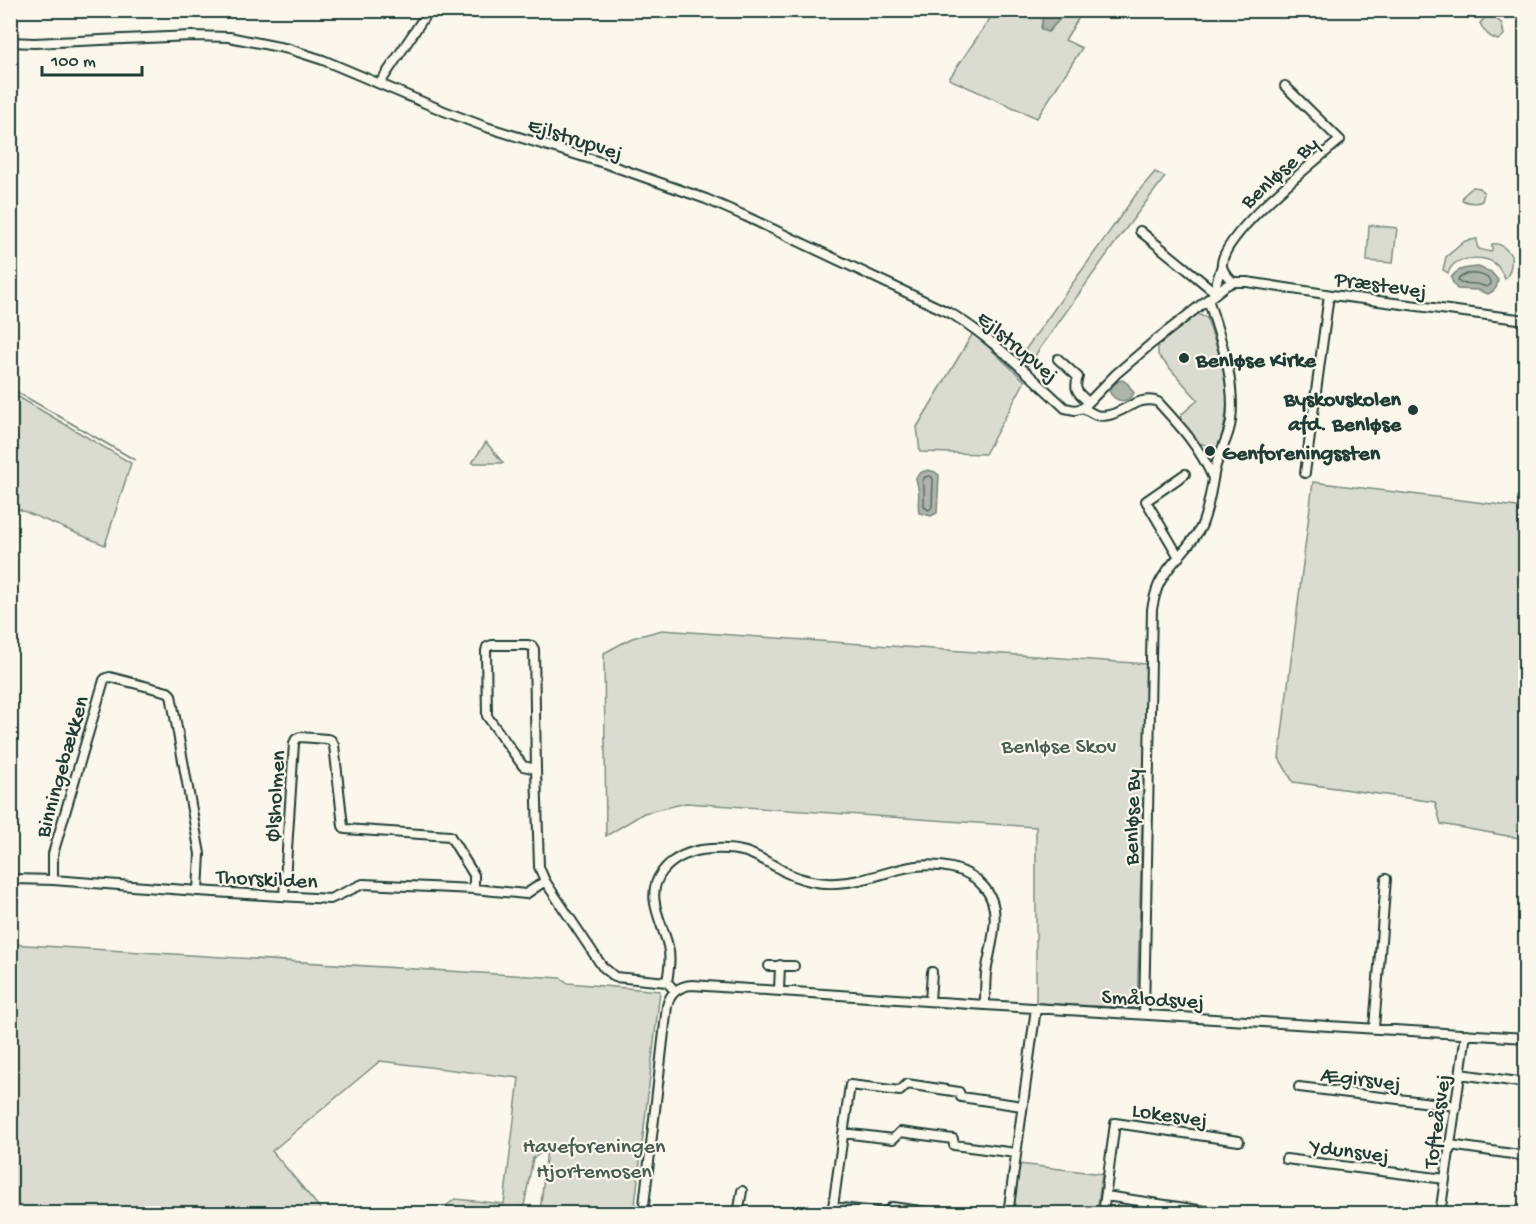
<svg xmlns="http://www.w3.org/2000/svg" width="1536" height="1224" viewBox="0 0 1536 1224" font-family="'Gochi Hand',sans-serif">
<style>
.green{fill:#dbdcd1;stroke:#7d8c82;stroke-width:1.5}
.water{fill:#adb4aa;stroke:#74847b;stroke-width:1.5}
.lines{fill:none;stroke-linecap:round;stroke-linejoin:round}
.shore{stroke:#586d63;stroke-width:1.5}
.stream{stroke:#74847b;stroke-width:2}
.minor-casing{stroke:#1f3d34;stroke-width:12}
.minor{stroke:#fbf7ec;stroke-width:8}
.poi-dot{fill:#1f3d34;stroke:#fbf7ec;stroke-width:2}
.labels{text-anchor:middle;stroke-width:4.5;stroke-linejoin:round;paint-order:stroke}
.street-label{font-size:22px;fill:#1f3d34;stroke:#fbf7ec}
.poi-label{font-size:22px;font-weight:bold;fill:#1f3d34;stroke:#fbf7ec;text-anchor:start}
.park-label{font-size:22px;fill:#455d53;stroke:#fbf7ec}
</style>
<rect width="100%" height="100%" fill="#fbf7ec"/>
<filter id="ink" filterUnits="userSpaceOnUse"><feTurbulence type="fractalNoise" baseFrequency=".0167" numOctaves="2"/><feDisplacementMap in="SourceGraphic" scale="12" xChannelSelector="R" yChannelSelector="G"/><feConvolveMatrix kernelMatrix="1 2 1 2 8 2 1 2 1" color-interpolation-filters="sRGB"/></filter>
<g filter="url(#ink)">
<path class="green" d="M1006,10l38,1 -3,17 7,4 19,-21h16l-18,29 17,8 -45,70 -88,-39 46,-68z
M1490,13l12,11 2,11 -6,5c-8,-2 -15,-9 -18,-17z
M1155,172l10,5 -47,62 -89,125 -9,-7 117,-164z
M1473,187l7,1 4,5 -2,8c-5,3 -14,2 -20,-1l1,-4z
M1369,225l28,3 -4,35 -26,-2z
M1477,239v7l2,3 11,3 2,-2v-6c9,-2 14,5 19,11 1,9 0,17 -6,24 -3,-6 -6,-13 -11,-16 -9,-7 -33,-6 -41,2 -2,2 -4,5 -5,8l-5,-3 3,-13 19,-16z
M1198,314l9,4c6,20 16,44 19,64 3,22 -1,45 -8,66l-20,-5 -18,-22 1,-6 17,-15 -40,-45v-12z
M973,333l52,48 -40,73 -65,-2 -3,-25z
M10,392l121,71 -26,82 -94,-39z
M486,442l17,21h-31z
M1313,482l212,26v331l-84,-15 -6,-22 -142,-20 -14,-24z
M662,630l485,34 -10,344 -101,-5v-176l-350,-24 -42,10 -38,23 -2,-183 28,-15z
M10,944l551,34 7,5 92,8 -26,222h-94l7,-64 -14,9 -9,48 -21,7h-66l18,-14 49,5 15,-126 -139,-17 -108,90 52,62h-313z
M1019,1164l83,10 -5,39h-84z"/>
<path class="water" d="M1044,11v-1l23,1 -19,21 -7,-3z
M1478,267l13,5 7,8c-1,8 -3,11 -10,14l-11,-4 -20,-1 -4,-6 -2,-5c6,-10 16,-10 27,-11z
M1123,380l5,4 6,9c-6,11 -19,10 -25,-2 3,-6 7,-10 14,-11z
M928,470l7,2 4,3 -2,38 -6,3 -12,-3c-2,-8 1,-18 -1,-26 -1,-4 -2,-7 -2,-10l6,-5z"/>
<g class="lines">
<path class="shore" d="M1467,274c9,-1 18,0 24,7v3l-4,3 -10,-3 -17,-1 -2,-3 1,-2z
M929,476l3,1 1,3 -1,27 -3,3 -5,-3v-20l-2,-6 3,-4z"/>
<path class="stream" d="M10,388l125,72"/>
<defs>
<path id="minor" d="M10,42l24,1 157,-7 38,1 60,12 34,11 121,51 42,16 121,37 99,35 39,17 207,98c42,26 77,61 113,94l10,2 8,-2
M380,83l49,-73
M1140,231l76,62
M1233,282c-5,-5 -12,-11 -11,-19 4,-32 91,-100 118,-123l-55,-54
M1216,293v-9l6,-19
M1058,359l20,18c-5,14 1,16 10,25
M1305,473l24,-178
M1213,478c-14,-32 -32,-51 -55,-76 -22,-9 -40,19 -62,13 -5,-2 -9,-5 -13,-7l33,-34 35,-30 74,-58 8,-4h14l85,13 194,25
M1179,557l-33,-56 39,-27
M536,769l-13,-3 -36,-50 -1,-65 1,-4 5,-2h35l5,1 2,3 2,120 3,98 6,14 57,85 13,11 52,5
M15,879l38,1 145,11 132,8 33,-15 111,5 52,5 19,-13
M53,880v-26l51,-174 2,-2 4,-1 58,15 3,3 29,159 -2,37
M284,896l10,-153 2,-4 4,-2 27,2 4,1 3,5 9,81 2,3 105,7 24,39v14
M769,966h25
M675,991l-8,-9c2,-13 4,-24 1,-36 -6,-25 -24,-50 -6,-74 10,-13 23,-19 39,-22 15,-2 31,-2 45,2 15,5 28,14 41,21 14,7 33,11 49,10 42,-1 71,-26 116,-15 12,3 23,8 31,18 22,23 7,60 3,87 -1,11 -1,22 -1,32
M779,991l1,-26
M930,1001l2,-29
M1144,1014l8,-405c2,-9 3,-18 8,-27 10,-20 30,-34 41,-55 8,-18 10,-39 14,-58 4,-17 14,-31 16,-48 5,-42 -11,-83 -23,-122
M1374,1028l12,-149
M1460,1074l66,9
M1299,1087l157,19
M843,1133l50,6 7,-7 53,7 1,6 62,8
M1450,1145l76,11
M1286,1159l159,20
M1106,1196l119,18
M833,1207l52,6 7,-6 50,7
M643,1214l24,-208c3,-13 12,-20 25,-21l293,20 541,33
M738,1214l4,-23
M832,1214l18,-129 50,6 7,-7 52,8 2,5 61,9
M1008,1214l28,-206
M1103,1214l12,-91 124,18
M1440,1214l26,-180"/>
</defs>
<use href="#minor" class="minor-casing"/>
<use href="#minor" class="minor"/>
</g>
</g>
<g class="poi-dot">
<circle cx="1184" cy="358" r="6"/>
<circle cx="1413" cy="410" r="6"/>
<circle cx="1210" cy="451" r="6"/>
</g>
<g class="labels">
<g class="street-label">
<text transform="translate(576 137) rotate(18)" y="8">Ejlstrupvej</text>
<text transform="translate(1278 171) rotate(-42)" y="8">Benløse By</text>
<text transform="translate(1381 283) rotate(8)" y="8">Præstevej</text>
<text transform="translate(1019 345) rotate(40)" y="8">Ejlstrupvej</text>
<text transform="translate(60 766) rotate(-74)" y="8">Binningebækken</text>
<text transform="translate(273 796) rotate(-86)" y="8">Ølsholmen</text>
<text transform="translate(1130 817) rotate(-89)" y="8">Benløse By</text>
<text transform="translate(267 877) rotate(3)" y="8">Thorskilden</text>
<text transform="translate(1153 997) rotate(3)" y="8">Smålodsvej</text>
<text transform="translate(1361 1077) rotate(7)" y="8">Ægirsvej</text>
<text transform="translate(1170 1113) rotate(8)" y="8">Lokesvej</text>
<text transform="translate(1435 1121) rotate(-82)" y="8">Tofteåsvej</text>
<text transform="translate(1350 1149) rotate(7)" y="8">Ydunsvej</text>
</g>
<g class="poi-label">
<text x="1196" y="366">Benløse Kirke</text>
<text x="1401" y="405" text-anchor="end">Byskovskolen<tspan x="1401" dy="25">afd. Benløse</tspan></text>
<text x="1222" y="459">Genforeningssten</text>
</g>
<g class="park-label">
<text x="1059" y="752">Benløse Skov</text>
<text x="594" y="1152">Haveforeningen<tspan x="594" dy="25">Hjortemosen</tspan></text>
</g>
</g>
<rect width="1536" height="1224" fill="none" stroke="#fbf7ec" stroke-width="36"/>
<rect x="18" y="18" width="1500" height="1188" fill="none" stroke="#1f3d34" stroke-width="2" filter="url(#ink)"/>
<path d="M42 66v9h100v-9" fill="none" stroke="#1f3d34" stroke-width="3"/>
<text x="51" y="66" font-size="18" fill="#1f3d34" stroke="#fbf7ec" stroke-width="4.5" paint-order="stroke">100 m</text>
</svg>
